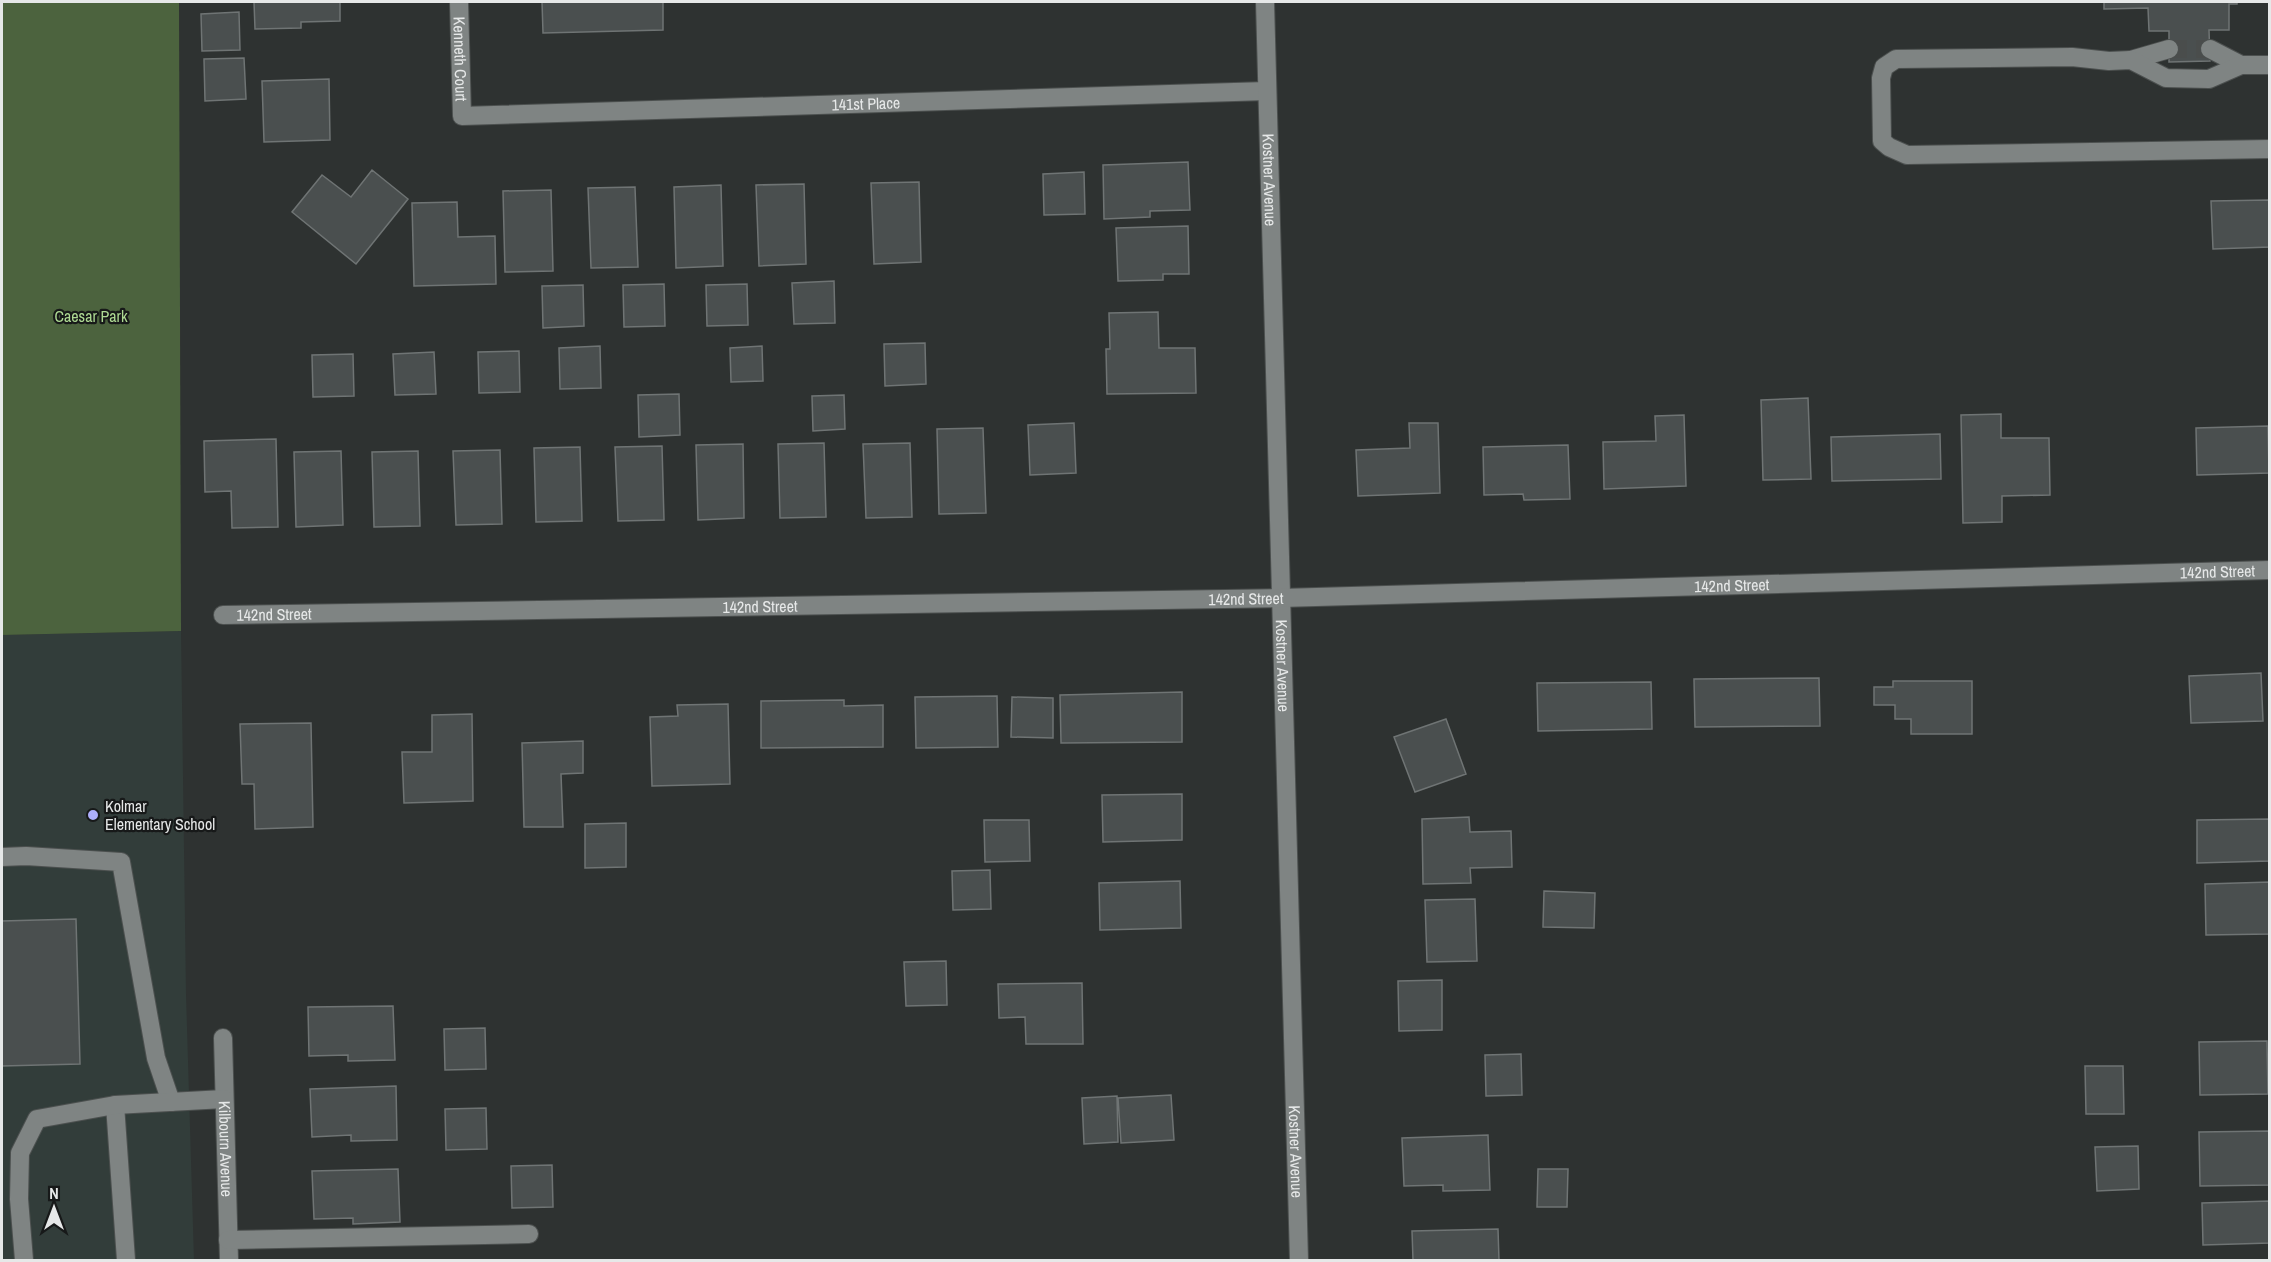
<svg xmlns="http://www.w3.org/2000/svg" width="2271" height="1262" viewBox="0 0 2271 1262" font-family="'Archivo Narrow',sans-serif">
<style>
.built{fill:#323d3a}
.green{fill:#4c633e}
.building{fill:#4a4f4f;stroke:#6f7474;stroke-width:1.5}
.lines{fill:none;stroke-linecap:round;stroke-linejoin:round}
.minor-tunnel{stroke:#4a4d4c;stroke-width:18;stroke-dasharray:18 9;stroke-linecap:butt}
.minor-casing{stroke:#4c504f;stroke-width:20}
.minor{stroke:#7f8483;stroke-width:18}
.poi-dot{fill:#adaefb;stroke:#171919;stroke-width:2}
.labels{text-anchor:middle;stroke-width:4.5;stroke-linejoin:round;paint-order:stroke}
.street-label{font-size:16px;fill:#e6e8e8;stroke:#171919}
.park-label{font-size:16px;fill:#aeda93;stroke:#171919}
.poi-label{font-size:16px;fill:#e6e8e8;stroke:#171919;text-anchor:start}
</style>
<rect width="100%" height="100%" fill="#2e3231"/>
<path class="built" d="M181,631l5,363 8,266h-192v-625z"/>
<path class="green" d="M2,2h177l2,629 -179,4z"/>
<path class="building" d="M254,2h86v19l-39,1v6l-46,1z
M542,2h121v28l-120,3z
M2104,2h133v2h-8v26h-20l1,31 -41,1v-31h-20l-1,-23 -44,1z
M239,12l1,38 -38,1 -1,-37z
M244,58l2,41 -41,2 -1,-42z
M329,79l1,61 -66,2 -2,-61z
M1188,162l2,48 -40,1v6l-46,2 -1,-54z
M372,170l36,29 -52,65 -64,-52 30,-37 29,22z
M1084,172l1,42 -41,1 -1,-41z
M919,182l2,80 -47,2 -3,-81z
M804,184l2,80 -47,2 -3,-81z
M721,185l2,81 -47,2 -2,-81z
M635,187l3,80 -47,1 -3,-80z
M551,190l2,81 -48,1 -2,-81z
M2270,200v47l-57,2 -2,-48z
M457,202l1,35 37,-1 1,48 -82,2 -2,-83z
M1188,226l1,48h-26v6l-45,1 -2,-53z
M834,281l1,42 -41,1 -2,-41z
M664,284l1,42 -41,1 -1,-42z
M747,284l1,41 -41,1 -1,-41z
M583,285l1,41 -41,2 -1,-42z
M1158,312l1,36h36l1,45 -89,1 -1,-45h4l-1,-36z
M925,343l1,41 -41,2 -1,-42z
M600,346l1,42 -41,1 -1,-41z
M762,346l1,35 -32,1 -1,-34z
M519,351l1,41 -41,1 -1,-41z
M434,352l2,42 -41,1 -2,-41z
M353,354l1,42 -41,1 -1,-42z
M679,394l1,41 -41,2 -1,-42z
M844,395l1,34 -32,2 -1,-35z
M1808,398l3,81 -48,1 -2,-80z
M2001,414v24h48l1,57 -48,1v26l-39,1 -2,-108z
M1684,415l2,71 -82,3 -1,-47 53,-1 -1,-25z
M1074,423l2,50 -46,2 -2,-50z
M1409,423h29l2,70 -82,3 -2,-46 54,-2z
M2268,426l1,47 -72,2 -1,-47z
M983,428l3,85 -47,1 -2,-85z
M1940,434l1,45 -109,2 -1,-44z
M276,439l2,88 -46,1 -1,-37 -26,1 -1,-51z
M824,443l2,74 -46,1 -2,-74z
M910,443l2,74 -46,1 -3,-74z
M743,444l1,74 -46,2 -2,-75z
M1568,445l2,54 -46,1 -1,-6 -39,1 -1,-48z
M662,446l2,74 -46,1 -3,-74z
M580,447l2,74 -46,1 -2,-74z
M500,450l2,74 -46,1 -3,-74z
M341,451l2,74 -47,2 -2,-75z
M418,451l2,75 -46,1 -2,-75z
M2261,673l2,48 -72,2 -2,-47z
M1819,678l1,48 -125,1 -1,-48z
M1893,681h79v53h-61v-15h-16v-14h-21v-18h19z
M1651,682l1,47 -114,2 -1,-48z
M1182,692v50l-121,1 -1,-48z
M997,696l1,51 -82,1 -1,-51z
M1012,697l41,1v40l-42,-1z
M844,700v6l39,-1v42l-122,1v-47z
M728,704l2,80 -78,2 -2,-69 28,-1 -1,-11z
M472,714l1,87 -69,2 -2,-51h30v-37z
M1446,719l20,55 -51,18 -21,-55z
M311,723l2,104 -58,2 -1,-45h-12l-2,-60z
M583,741v32l-22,1 2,53h-39l-2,-84z
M1182,794v46l-79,2 -1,-47z
M1469,817l1,15 41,-1 1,36 -42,1 1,15 -48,1 -1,-65z
M2270,819v42l-73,2v-43z
M984,820h45l1,41 -45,1z
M626,823v44l-41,1v-44z
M990,870l1,39 -38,1 -1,-39z
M1180,881l1,47 -81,2 -1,-47z
M2270,882v52l-64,1 -1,-51z
M1544,891l51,2 -1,35 -51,-1z
M1475,899l2,62 -50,1 -2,-62z
M76,919l4,145 -78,2v-145z
M946,961l1,44 -41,1 -2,-44z
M1442,980v50l-43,1 -1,-50z
M1082,983l1,61h-57l-1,-27 -26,1 -1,-34z
M393,1006l2,54 -47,1v-6l-39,1 -1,-49z
M485,1028l1,41 -41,1 -1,-41z
M2267,1041l1,53 -68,1 -1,-53z
M1521,1054l1,41 -36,1 -1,-41z
M2085,1066h38l1,48h-38z
M396,1086l1,54 -46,1v-6l-39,2 -2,-48z
M1171,1095l3,45 -53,3 -3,-45z
M1117,1096l1,46 -34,2 -2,-46z
M486,1108l1,41 -41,1 -1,-41z
M2270,1131v54l-70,1 -1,-54z
M1488,1135l2,55 -47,1v-6l-39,1 -2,-48z
M2138,1146l1,43 -42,2 -2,-44z
M552,1165l1,42 -41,1 -1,-42z
M398,1169l2,53 -47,2v-6l-39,1 -2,-48z
M1538,1169h30l-1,38h-30z
M2270,1201v42l-67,2 -1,-42z
M1498,1229l1,31h-86l-1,-29z"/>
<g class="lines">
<path class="minor-tunnel" d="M2169,49h41"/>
<defs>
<g id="minor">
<path id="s1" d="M459,2l3,114 805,-25"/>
<path id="s2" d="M1265,2l34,1258"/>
<path d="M2210,49l31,16"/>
<path d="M2131,60l38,-11"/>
<path d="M2270,65h-29l-32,14 -43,-1 -35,-18 -22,1 -37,-4 -176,2 -12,8 -3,11 1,63 7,6 18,8 363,-6"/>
<path id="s3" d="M223,615l1058,-17 989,-28"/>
<path d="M2,857l24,-1 95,6 35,196 15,44"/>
<path id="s4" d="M223,1038l6,222"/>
<path d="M115,1105l11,155"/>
<path d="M228,1240l301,-6"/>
<path d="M24,1260l-5,-61 1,-46 17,-34 78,-14 109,-6"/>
</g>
</defs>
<use href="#minor" class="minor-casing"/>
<use href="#minor" class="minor"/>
</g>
<circle class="poi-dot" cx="93" cy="815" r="6"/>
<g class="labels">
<g class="street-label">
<text dy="6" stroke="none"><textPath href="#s1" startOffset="57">Kenneth Court</textPath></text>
<text dy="6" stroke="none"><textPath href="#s1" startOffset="518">141st Place</textPath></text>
<text dy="6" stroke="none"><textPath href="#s2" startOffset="178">Kostner Avenue</textPath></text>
<text dy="6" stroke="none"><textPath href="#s3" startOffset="1995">142nd Street</textPath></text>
<text dy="6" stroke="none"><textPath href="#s3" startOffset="1509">142nd Street</textPath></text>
<text dy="6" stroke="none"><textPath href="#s3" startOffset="1023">142nd Street</textPath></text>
<text dy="6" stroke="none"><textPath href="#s3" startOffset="537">142nd Street</textPath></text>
<text dy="6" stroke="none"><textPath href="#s3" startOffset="51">142nd Street</textPath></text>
<text dy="6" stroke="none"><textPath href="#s2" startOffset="664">Kostner Avenue</textPath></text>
<text dy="6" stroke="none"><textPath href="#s4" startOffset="111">Kilbourn Avenue</textPath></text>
<text dy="6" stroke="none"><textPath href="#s2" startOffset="1150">Kostner Avenue</textPath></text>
</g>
<g class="park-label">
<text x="91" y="322">Caesar Park</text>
</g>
<g class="poi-label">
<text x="105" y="812">Kolmar<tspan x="105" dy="18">Elementary School</tspan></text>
</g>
</g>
<rect width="2271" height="1262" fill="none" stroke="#e6e8e8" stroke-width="6"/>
<g transform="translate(54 1208)" stroke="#171919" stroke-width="4.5" paint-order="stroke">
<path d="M0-4.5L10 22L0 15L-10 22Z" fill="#e6e8e8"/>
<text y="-9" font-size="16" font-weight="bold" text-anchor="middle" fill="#e6e8e8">N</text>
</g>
</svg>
